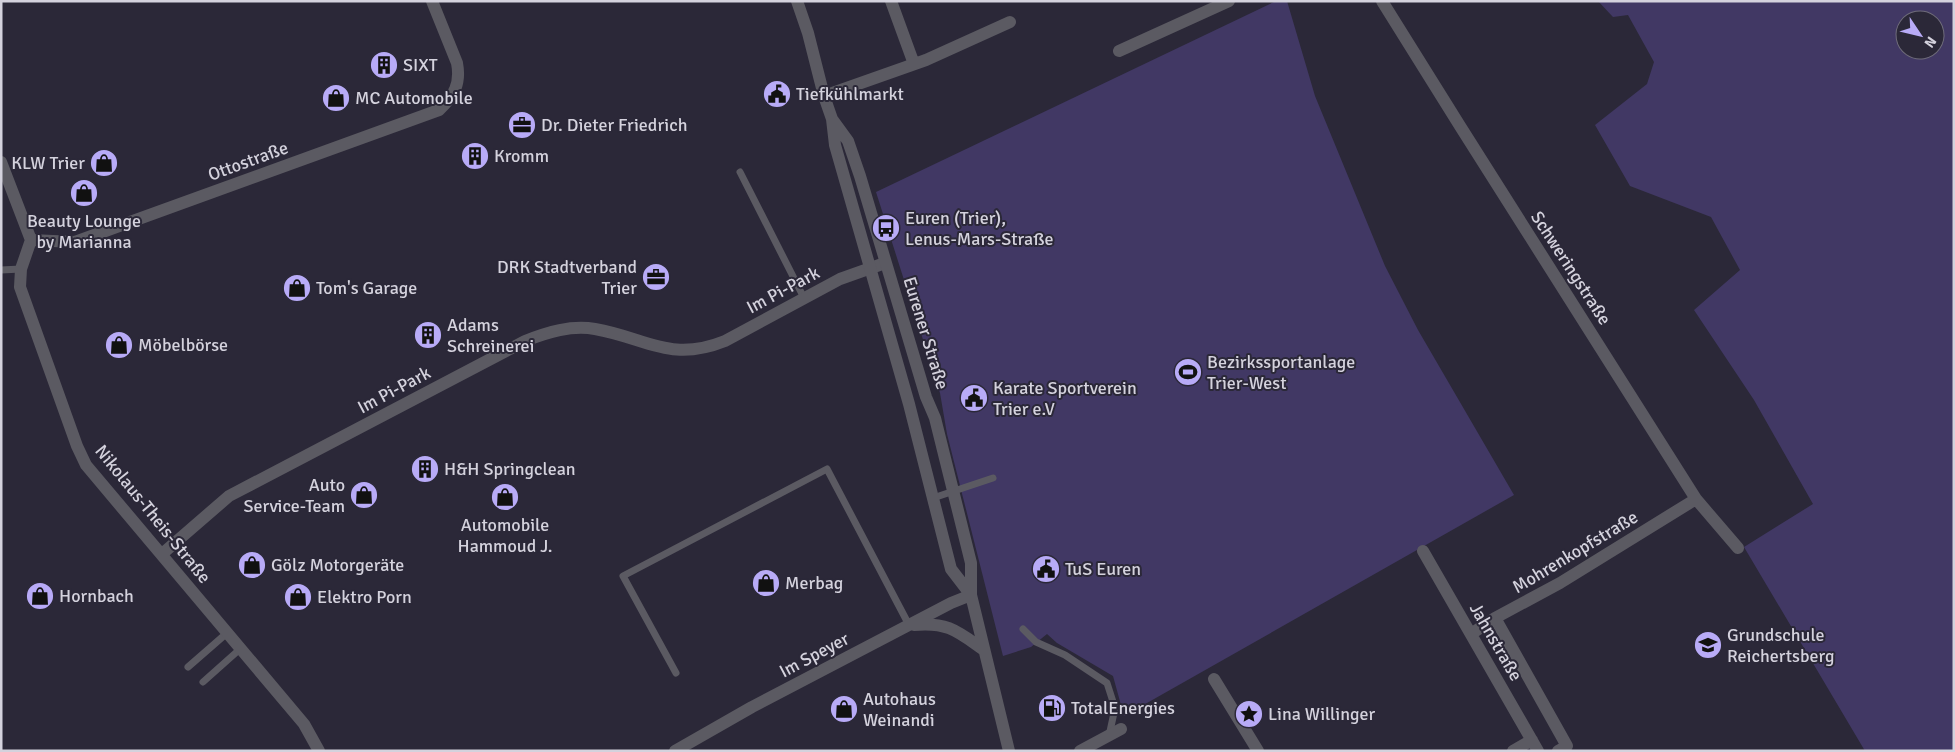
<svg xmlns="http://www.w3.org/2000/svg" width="1955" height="752" viewBox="0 0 1955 752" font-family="Signika,sans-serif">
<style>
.green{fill:#413864;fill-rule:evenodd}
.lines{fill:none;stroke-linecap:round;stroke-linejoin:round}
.service{stroke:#5b5a62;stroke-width:7}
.minor{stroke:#5b5a62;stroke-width:12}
.tertiary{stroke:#5b5a62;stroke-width:12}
.labels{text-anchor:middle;stroke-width:4;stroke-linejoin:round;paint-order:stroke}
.poi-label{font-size:18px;fill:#d4d2dd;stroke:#2b2838;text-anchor:start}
.street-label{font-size:18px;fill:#d4d2dd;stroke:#2b2838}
</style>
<rect width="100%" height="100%" fill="#2b2838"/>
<path class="green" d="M1276,1h11l28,95 70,170 33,64 96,165 -390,221 -11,-40 -56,-33 -10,-9 -16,13 -28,9 -56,-222 -7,-41 -64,-201z
M1598,1h356v750h-89l-121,-204 69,-43 -59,-104 -60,-90 46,-40 -29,-53 -81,-31 -35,-61 52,-41 7,-22 -26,-47 -15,2zM1905,20h30v30h-30z"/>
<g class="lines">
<path class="service" d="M740,172l64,126
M1,270l20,-1
M933,498l60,-20
M1023,629l13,13 29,13 42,28 8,25 -6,28
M188,667l39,-34
M676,673l-53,-97 204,-107 82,156
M203,682l37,-33"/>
<path class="minor" d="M891,1l23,63
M1382,1l78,125 236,373 42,49
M1119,51l110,-50
M824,96l102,-36 84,-38
M1,162l30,78 44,2 364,-132c15,-14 22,-26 18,-47l-25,-62
M31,240l-10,29 -1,18 57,159 9,19 218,259 15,27
M1423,551l115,200
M162,554l67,-58 296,-155c23,-9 46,-16 70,-12 52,9 75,34 130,12l115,-62 45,-16
M1495,618l72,128 -9,5
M1471,634l24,-16 65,-35 136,-84
M1214,679l44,72
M1080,751l41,-22
M1513,751l19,-11"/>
<path class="tertiary" d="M797,1l11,32 16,63 8,23 3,26 74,259 42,165 20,26
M832,119l16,22 12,35 66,221 9,21 36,145v32l38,156
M914,625c34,-3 43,6 70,25
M675,751l77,-44 199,-104 20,-8"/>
</g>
<defs>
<symbol id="building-disc" viewBox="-11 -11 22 22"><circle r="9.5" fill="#b8abf7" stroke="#2b2838"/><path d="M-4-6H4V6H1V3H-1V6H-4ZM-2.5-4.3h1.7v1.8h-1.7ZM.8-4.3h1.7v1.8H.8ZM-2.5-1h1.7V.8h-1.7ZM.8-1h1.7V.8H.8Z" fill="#111"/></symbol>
<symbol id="civic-disc" viewBox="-11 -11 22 22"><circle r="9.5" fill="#b8abf7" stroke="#2b2838"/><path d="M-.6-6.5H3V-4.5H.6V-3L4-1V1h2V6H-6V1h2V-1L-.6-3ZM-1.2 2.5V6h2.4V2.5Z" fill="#111"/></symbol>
<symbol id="shop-disc" viewBox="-11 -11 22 22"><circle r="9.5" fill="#b8abf7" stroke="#2b2838"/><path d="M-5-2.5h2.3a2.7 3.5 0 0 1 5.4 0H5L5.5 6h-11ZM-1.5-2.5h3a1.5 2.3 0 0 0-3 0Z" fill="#111"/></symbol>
<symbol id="office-disc" viewBox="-11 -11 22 22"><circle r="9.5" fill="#b8abf7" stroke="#2b2838"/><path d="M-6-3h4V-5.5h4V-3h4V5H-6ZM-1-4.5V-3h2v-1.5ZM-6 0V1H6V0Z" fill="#111"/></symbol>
<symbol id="bus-disc" viewBox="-11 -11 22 22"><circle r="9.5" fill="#b8abf7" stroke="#2b2838"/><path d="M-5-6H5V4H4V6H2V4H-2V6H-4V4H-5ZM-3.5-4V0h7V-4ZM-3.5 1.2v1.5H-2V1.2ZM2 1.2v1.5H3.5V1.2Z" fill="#111"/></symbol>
<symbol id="stadium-disc" viewBox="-11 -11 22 22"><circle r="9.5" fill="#b8abf7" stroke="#2b2838"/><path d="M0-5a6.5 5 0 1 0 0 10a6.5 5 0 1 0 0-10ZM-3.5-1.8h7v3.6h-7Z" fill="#111"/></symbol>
<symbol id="school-disc" viewBox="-11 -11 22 22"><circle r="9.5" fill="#b8abf7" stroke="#2b2838"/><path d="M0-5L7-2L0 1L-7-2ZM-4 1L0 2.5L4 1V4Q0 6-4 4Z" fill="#111"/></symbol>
<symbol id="fuel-disc" viewBox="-11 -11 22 22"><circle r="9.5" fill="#b8abf7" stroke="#2b2838"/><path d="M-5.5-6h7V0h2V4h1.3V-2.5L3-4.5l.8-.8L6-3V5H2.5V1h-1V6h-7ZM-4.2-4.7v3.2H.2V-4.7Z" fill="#111"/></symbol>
<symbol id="sight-disc" viewBox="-11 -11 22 22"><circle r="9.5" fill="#b8abf7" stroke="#2b2838"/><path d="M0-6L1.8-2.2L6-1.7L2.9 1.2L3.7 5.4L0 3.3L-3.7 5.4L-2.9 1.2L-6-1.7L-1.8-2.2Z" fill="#111"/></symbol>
</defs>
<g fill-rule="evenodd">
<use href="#building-disc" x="368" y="49" width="32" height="32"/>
<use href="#civic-disc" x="761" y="78" width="32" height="32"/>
<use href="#shop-disc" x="320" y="82" width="32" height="32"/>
<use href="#office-disc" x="506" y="109" width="32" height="32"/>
<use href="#building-disc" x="459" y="140" width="32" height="32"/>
<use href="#shop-disc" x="88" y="147" width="32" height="32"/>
<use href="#shop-disc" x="68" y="177" width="32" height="32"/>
<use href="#bus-disc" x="870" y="212" width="32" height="32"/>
<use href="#office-disc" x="640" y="261" width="32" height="32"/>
<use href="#shop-disc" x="281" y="272" width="32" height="32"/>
<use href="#building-disc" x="412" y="319" width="32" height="32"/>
<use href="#shop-disc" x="103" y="329" width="32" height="32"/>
<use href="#stadium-disc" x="1172" y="356" width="32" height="32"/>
<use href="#civic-disc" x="958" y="382" width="32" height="32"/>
<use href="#building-disc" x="409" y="453" width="32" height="32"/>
<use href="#shop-disc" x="348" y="479" width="32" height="32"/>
<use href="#shop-disc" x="489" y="481" width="32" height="32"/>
<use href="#shop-disc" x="236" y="549" width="32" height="32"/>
<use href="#civic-disc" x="1030" y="553" width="32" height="32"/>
<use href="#shop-disc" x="750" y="567" width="32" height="32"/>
<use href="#shop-disc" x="24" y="580" width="32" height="32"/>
<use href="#shop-disc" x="282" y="581" width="32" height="32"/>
<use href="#school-disc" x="1692" y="629" width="32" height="32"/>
<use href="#fuel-disc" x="1036" y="692" width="32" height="32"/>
<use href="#shop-disc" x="828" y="693" width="32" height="32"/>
<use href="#sight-disc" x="1233" y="698" width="32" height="32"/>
</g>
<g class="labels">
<g class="poi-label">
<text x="403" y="71">SIXT</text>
<text x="796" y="100">Tiefkühlmarkt</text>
<text x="355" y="104">MC Automobile</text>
<text x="541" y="131">Dr. Dieter Friedrich</text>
<text x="494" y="162">Kromm</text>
<text x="85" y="169" text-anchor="end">KLW Trier</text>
<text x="905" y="224">Euren (Trier),<tspan x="905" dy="21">Lenus-Mars-Straße</tspan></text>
<text x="84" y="227" text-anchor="middle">Beauty Lounge<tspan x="84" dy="21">by Marianna</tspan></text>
<text x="637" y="273" text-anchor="end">DRK Stadtverband<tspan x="637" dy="21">Trier</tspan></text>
<text x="316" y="294">Tom's Garage</text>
<text x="447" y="331">Adams<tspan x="447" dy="21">Schreinerei</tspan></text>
<text x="138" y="351">Möbelbörse</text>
<text x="1207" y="368">Bezirkssportanlage<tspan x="1207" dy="21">Trier-West</tspan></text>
<text x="993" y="394">Karate Sportverein<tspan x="993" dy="21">Trier e.V</tspan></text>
<text x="444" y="475">H&amp;H Springclean</text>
<text x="345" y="491" text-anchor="end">Auto<tspan x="345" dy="21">Service-Team</tspan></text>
<text x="505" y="531" text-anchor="middle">Automobile<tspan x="505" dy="21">Hammoud J.</tspan></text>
<text x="271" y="571">Gölz Motorgeräte</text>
<text x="1065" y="575">TuS Euren</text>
<text x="785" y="589">Merbag</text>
<text x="59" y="602">Hornbach</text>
<text x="317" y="603">Elektro Porn</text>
<text x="1727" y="641">Grundschule<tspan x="1727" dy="21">Reichertsberg</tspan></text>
<text x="863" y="705">Autohaus<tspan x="863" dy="21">Weinandi</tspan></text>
<text x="1071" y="714">TotalEnergies</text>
<text x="1268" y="720">Lina Willinger</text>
</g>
<g class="street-label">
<text transform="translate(248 161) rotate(-20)" y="6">Ottostraße</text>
<text transform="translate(1571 268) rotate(57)" y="6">Schweringstraße</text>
<text transform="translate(783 290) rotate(-28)" y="6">Im Pi-Park</text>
<text transform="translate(926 333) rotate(73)" y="6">Eurener Straße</text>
<text transform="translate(394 390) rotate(-28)" y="6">Im Pi-Park</text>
<text transform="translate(153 514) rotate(51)" y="6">Nikolaus-Theis-Straße</text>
<text transform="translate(1575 552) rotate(-31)" y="6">Mohrenkopfstraße</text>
<text transform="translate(1496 642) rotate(60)" y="6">Jahnstraße</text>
<text transform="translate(814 655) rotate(-28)" y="6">Im Speyer</text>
</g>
</g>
<rect width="1955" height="752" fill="none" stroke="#d4d2dd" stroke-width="5"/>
<g transform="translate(1920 35) rotate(125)"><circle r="24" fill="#2b2838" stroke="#6f6c7a"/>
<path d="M0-4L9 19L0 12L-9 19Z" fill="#b8abf7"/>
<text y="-8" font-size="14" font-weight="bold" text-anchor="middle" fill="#d4d2dd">N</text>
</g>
</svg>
